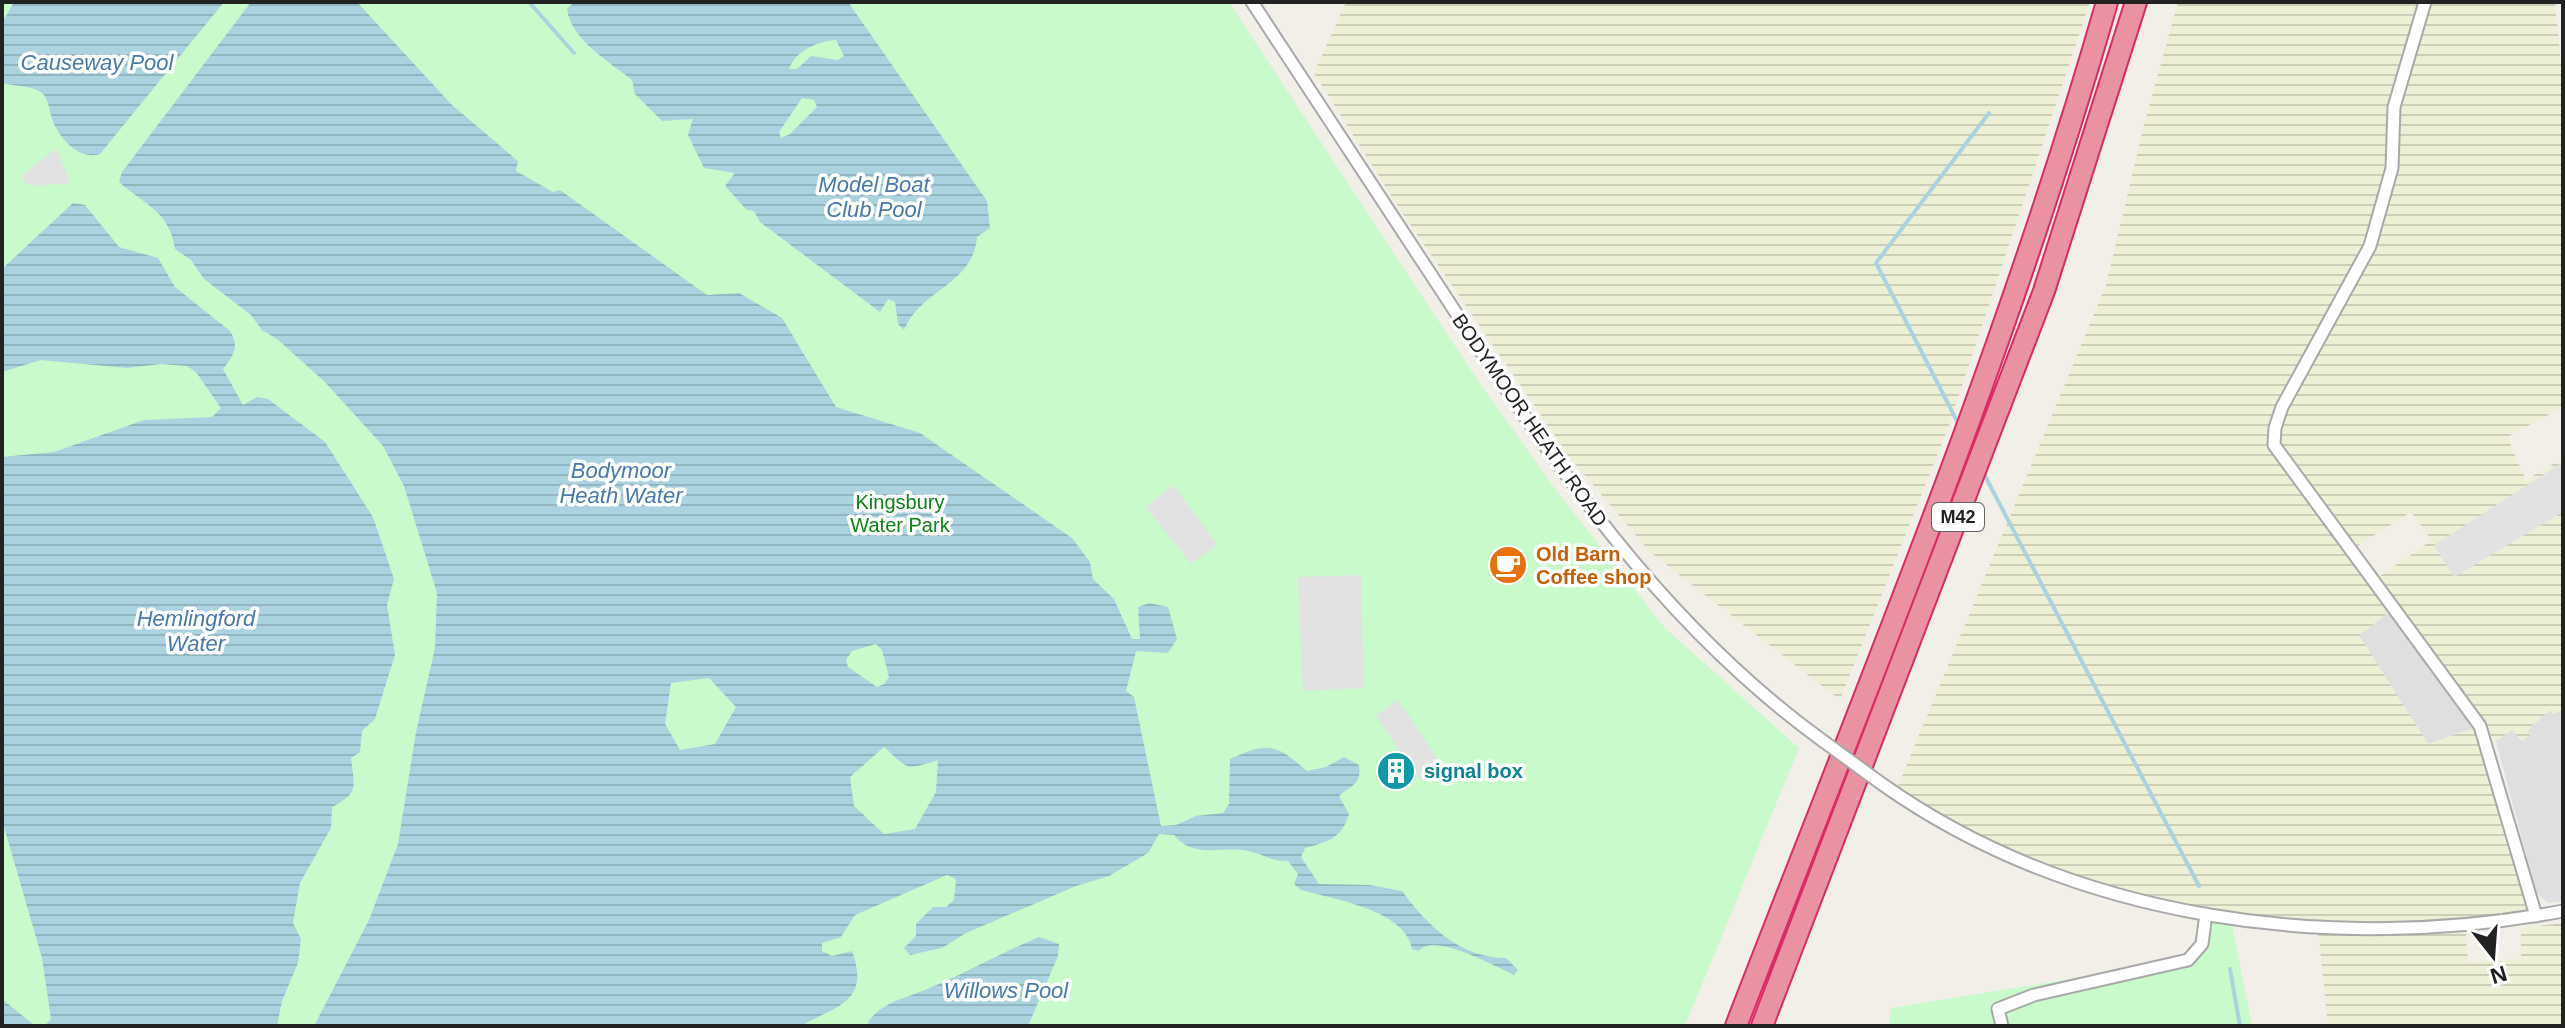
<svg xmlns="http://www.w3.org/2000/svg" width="2565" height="1028" viewBox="0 0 2565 1028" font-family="Helvetica,sans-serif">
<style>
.residential{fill:#e0dfdf}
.farmland{fill:url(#farmland-rules);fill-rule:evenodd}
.park{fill:#c8facc}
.parking{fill:#e2e2e2}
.water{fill:url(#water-rules);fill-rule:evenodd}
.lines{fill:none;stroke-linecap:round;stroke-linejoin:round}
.stream{stroke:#aad3df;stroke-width:4}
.minor-casing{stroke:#a9a9a9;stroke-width:15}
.motorway-casing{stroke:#dc2a67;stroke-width:24}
.minor{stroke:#fff;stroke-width:11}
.motorway{stroke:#e892a2;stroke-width:20}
.minor-bridge-casing{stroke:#a9a9a9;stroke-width:15;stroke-linecap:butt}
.minor-bridge{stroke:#fff;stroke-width:11}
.labels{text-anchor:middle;stroke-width:7;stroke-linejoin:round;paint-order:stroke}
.shield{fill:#fff;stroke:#646464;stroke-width:2}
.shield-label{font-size:18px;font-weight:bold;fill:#222}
.street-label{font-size:20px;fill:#222;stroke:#fff}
.park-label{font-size:20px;fill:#0c8416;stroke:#fff}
.food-label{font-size:20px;font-weight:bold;fill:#c56008;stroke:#fff;text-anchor:start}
.culture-label{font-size:20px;font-weight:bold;fill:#0d838f;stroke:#fff;text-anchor:start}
.water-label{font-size:22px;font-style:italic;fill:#4a7aab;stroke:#fff}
</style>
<defs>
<pattern id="farmland-rules" width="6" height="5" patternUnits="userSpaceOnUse" patternTransform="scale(2)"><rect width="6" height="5" fill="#eef0d5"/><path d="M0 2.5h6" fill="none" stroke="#ccceb7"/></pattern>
<pattern id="water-rules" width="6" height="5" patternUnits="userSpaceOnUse" patternTransform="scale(2)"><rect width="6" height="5" fill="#aad3df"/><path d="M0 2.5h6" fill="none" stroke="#92b5bf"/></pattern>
</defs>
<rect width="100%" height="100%" fill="#f2efe9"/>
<path class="residential" d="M2392,609l88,117 -52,18 -70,-110z
M2563,709v192l-15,2 -12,-11 -40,-151 17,-12 10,12 8,-15 20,-16 3,4z"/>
<path class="farmland" d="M1346,2h744l-142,426 -108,272 -190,-148 -79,-93 -170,-248 -87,-138z
M2178,2h377l8,84v321l-56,30 19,43 37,-22v251l-9,5 -3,-4 -20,16 -3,5 2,4 -8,6 -10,-11 -23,16 47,170 -71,9 3,38 53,-4v-31l42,-5v103h-235l-10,-97 -87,-9 -179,-47 -157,-80 211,-508 39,-164zM2411,512l21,28 -59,41 -22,-31zM2392,610l88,116 -52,18 -69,-109z"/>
<path class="park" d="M2,2h1227l247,376 82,115 107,135 134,120 -114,278h-1683z
M2206,914l25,6 21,106h-363l2,-18 297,-48 10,-7z"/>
<path class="parking" d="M56,149l15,34 -37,3 -9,-3 -3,-8z
M2563,462v50l-109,65 -20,-32z
M1173,485l45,60 -27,19 -45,-57z
M1361,575l3,113 -61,3 -5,-114z
M1398,700l44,65 -22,15 -44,-64z"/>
<path class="water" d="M14,2h210l-124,152c-19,6 -37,-12 -45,-28 -5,-9 -5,-23 -11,-31 -7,-9 -30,-9 -42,-12v-60z
M251,2h106l94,102 67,57 -2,10 37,21 7,-2 147,105 32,-2 43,25 54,89 84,26 152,105 18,24 3,17 21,20 18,40h8l-2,-32 11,-4 19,4 9,32 -9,14 -32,-2 -10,40 8,6 27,129 15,-1 20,-9 27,-3 6,-9 1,-45c39,-18 46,-15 77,12l19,-4 18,-10 15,8c3,20 -8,20 -20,31l10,18c-7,24 -21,28 -44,34l-4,9 18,27 51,1 32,6c26,35 58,67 104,67l12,12 -4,5c-20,-9 -80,-43 -95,-24l-7,-2c-6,-39 -79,-50 -111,-59l-7,-6 4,-10 -10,-13c-18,0 -20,-5 -36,-9 -27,-8 -57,9 -78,-17l-15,-1 -11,19 -39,23 -33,10 -110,47 -24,15 -32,7 -6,-7 12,-12v-12l17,-17h13l8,-7 2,-21 -9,-4 -92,40 -14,22 -19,6v8l10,5 20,-5c19,52 -17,55 -51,75h-487l55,-106 29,-76 18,-112 19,-84 2,-55 -33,-107 -21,-40 -58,-64 -48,-43 -15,-9 -11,-15 -47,-36 -13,-19 -16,-11c-5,-38 -33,-46 -56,-67l3,-10zM876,644l6,6 7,27 -5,7 -7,3 -29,-20 -2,-7 6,-9zM709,678l27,29 -21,37 -35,6 -15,-26 6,-41zM884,747c27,24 20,23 54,13l-2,32 -21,37 -31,5 -30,-28 -4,-29z
M586,2h262l139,199 3,27 -13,9c-4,48 -55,51 -73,93l-6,-6 -3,-22 -7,-3 -8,13 -120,-90 -6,-11 -7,-1 -22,-24 10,-13 -31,-5 -16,-33 5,-16 -31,2 -27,-27 -3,-14c-22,-18 -61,-40 -65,-71l6,-6zM836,40l8,16 -6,4 -27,-4 -14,13h-8c6,-18 29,-28 47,-29zM802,98l12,2 3,7 -27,27 -9,4 -2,-6z
M73,203l12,2 34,42 39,11 17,29 55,44c10,16 3,25 -7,38l20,36 14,-8 11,2 57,43 48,75 21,62 -7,26 8,50 -20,64 -13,12 -2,21 -9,6c3,29 9,34 -19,49l-1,21 -31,55 -7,40 8,16 -3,24 -16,38 -5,25h-275v-27l32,26h11l6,-6 -9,-61 -40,-138v-363l52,-5 90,-32 68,-3 9,-9 -25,-36 -9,-6 -26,-2 -34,4 -86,-8 -39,12v-103z
M1039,937l20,7 -1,12 -30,70h-159l-1,-4c16,-22 41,-24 64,-35 36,-15 71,-35 107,-50z"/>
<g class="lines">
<path class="stream" d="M529,2l45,51
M1959,425l-83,-162 113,-150
M1983,472l216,414
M2230,969l10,57"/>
<defs>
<path id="minor" d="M1252,2c65,98 129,196 193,294 109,168 214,326 378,445
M2425,2l-31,105 -2,61 -22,78 -88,161 -7,21 -1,17 206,281 56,190
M1882,784c194,137 452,170 681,127
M2002,1026l-4,-17 36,-14 154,-35 14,-16 4,-30"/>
<path id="motorway" d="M1736,1026c131,-339 271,-674 371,-1024
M1762,1026l282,-735 92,-289"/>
</defs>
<use href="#minor" class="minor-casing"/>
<use href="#motorway" class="motorway-casing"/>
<use href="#minor" class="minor"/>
<use href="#motorway" class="motorway"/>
<defs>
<path id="minor-bridge" d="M1823,741l59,43"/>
</defs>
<use href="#minor-bridge" class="minor-bridge-casing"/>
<use href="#minor-bridge" class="minor-bridge"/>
</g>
<defs>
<symbol id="cafe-disc" viewBox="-11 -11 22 22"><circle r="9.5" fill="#e8710a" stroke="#fff"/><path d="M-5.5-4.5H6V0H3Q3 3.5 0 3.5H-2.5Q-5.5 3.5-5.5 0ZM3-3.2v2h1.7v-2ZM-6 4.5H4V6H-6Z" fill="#fff"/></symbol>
<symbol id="building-disc" viewBox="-11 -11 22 22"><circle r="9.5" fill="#0f9aa8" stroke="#fff"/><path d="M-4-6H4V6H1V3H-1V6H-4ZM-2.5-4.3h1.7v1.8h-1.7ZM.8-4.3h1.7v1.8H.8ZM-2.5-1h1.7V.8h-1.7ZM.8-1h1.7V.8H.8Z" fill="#fff"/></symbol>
</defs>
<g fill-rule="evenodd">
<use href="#cafe-disc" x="1486" y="543" width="44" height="44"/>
<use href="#building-disc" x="1374" y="749" width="44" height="44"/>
</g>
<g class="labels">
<rect class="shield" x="1932" y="503" width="52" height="28" rx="6"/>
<g class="shield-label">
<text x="1958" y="523">M42</text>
</g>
<g class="street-label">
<text transform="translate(1530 420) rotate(55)" y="7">BODYMOOR HEATH ROAD</text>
</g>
<g class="park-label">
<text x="900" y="509">Kingsbury<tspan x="900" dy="23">Water Park</tspan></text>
</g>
<g class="food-label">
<text x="1536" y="561">Old Barn<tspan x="1536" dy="23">Coffee shop</tspan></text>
</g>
<g class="culture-label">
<text x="1424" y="778">signal box</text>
</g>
<g class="water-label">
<text x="97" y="70">Causeway Pool</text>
<text x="874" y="192">Model Boat<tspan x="874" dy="25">Club Pool</tspan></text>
<text x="621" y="478">Bodymoor<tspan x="621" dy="25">Heath Water</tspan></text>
<text x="196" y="626">Hemlingford<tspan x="196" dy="25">Water</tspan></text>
<text x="1006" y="998">Willows Pool</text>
</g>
</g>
<rect width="2565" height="1028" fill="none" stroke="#222222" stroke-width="8"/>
<g transform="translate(2493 956) rotate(163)" stroke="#ffffff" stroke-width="6" paint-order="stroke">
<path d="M0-6L14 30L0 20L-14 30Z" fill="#222222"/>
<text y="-12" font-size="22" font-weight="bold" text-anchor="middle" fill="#222222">N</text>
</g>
</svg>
